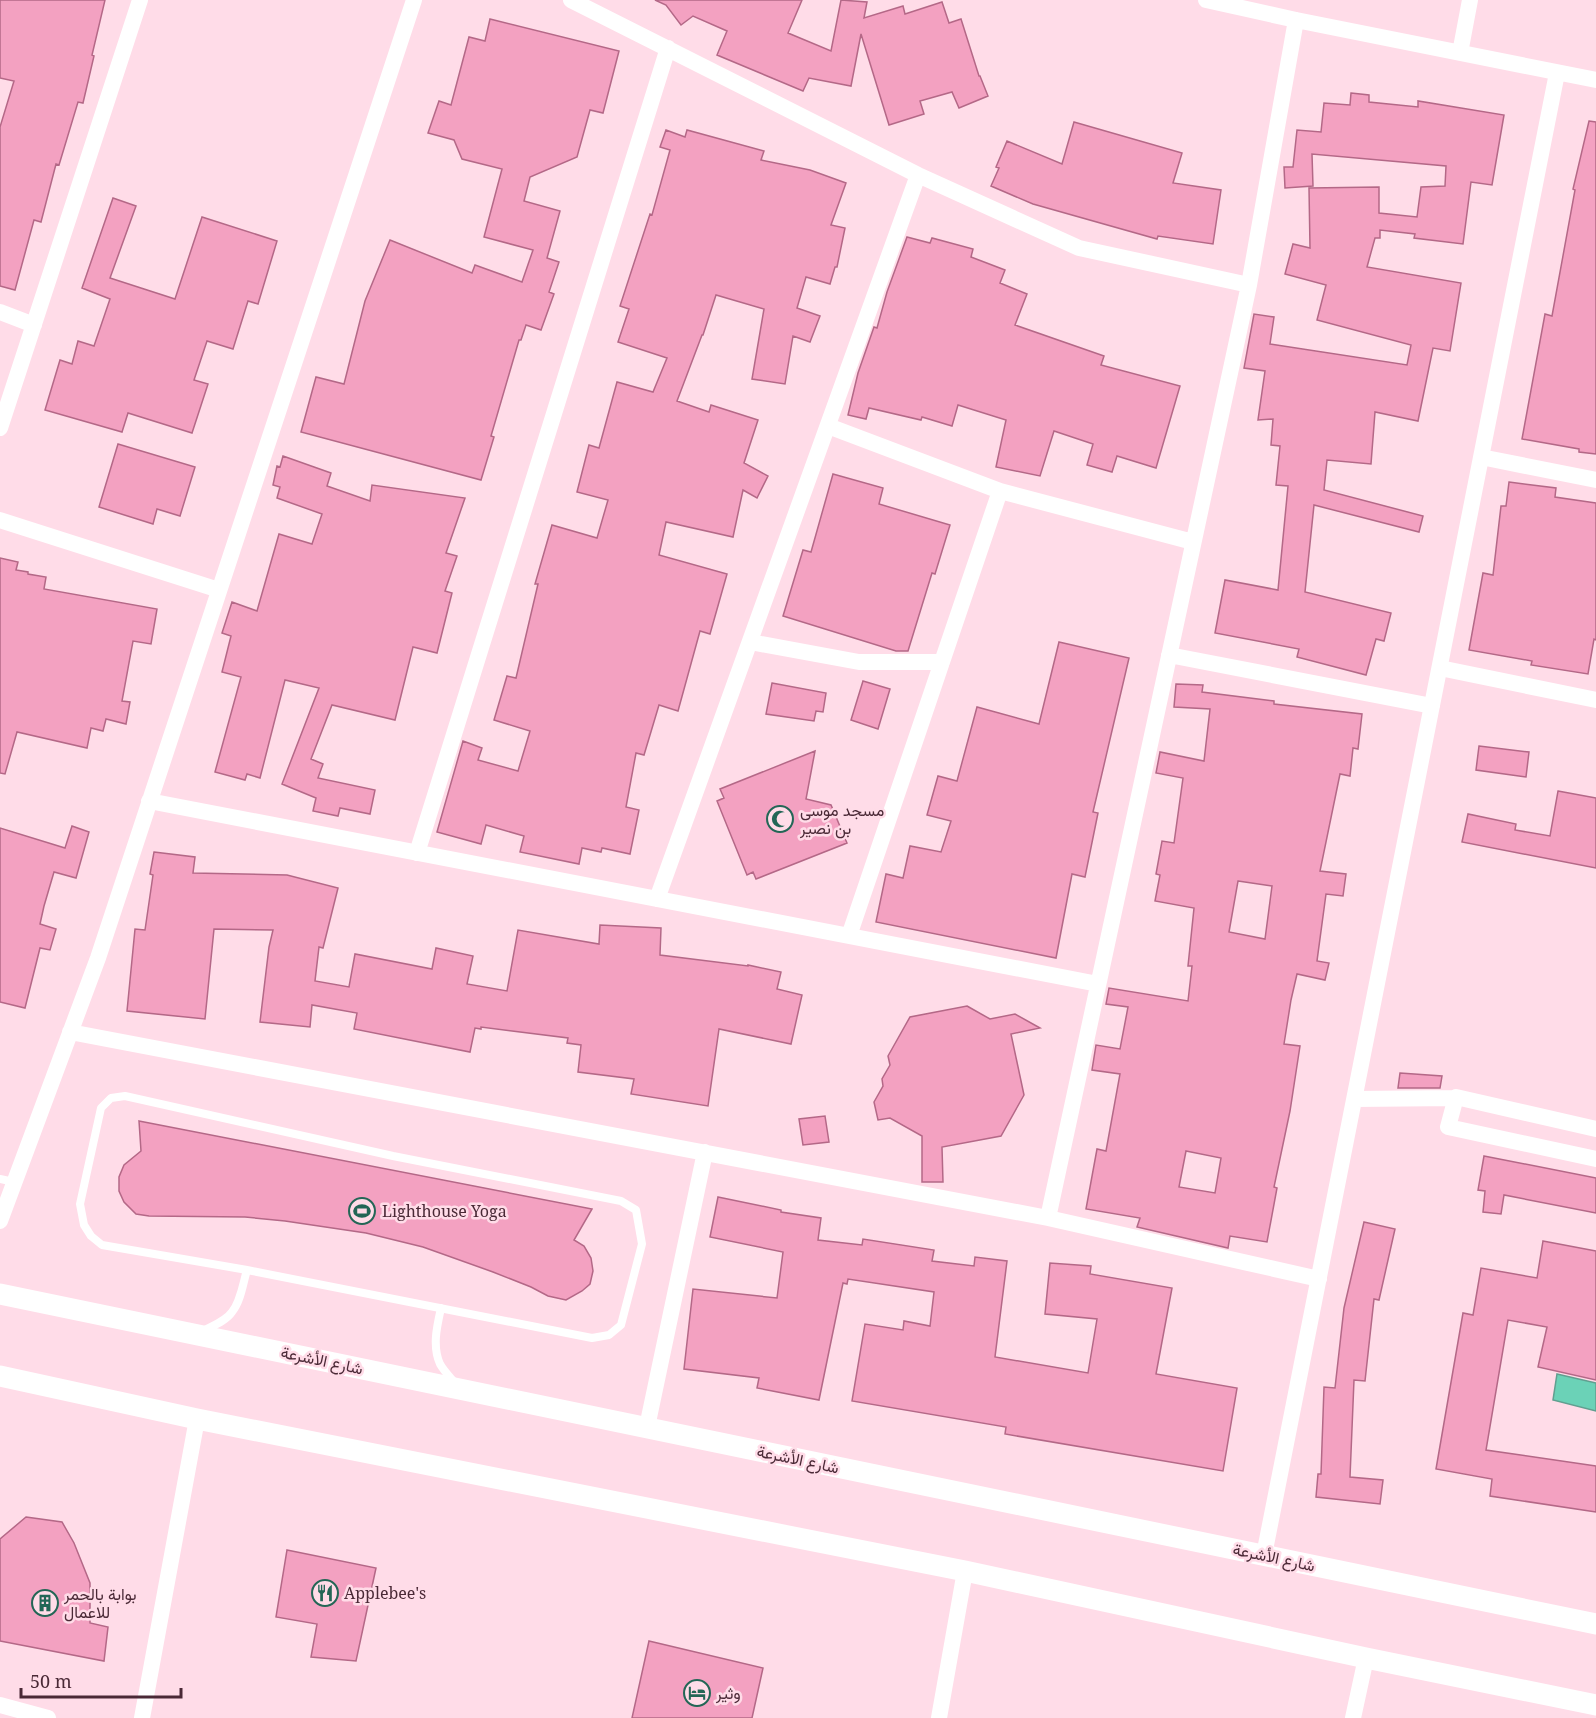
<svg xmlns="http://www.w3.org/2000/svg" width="1596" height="1718" viewBox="0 0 1596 1718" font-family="'Noto Serif',Vazirmatn,serif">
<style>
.water{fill:#6bd2b7;stroke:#619f90;stroke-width:1.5}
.building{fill:#f3a1c1;stroke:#b46887;stroke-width:1.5;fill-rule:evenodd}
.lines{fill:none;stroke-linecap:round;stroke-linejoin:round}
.service{stroke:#fff;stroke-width:8}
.minor{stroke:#fff;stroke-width:16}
.tertiary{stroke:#fff;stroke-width:21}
.labels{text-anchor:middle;stroke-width:5;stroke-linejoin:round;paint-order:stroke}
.poi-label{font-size:16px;fill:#4a2936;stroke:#ffdce8;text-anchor:start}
.street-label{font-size:16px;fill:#4a2936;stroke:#ffdce8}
</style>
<rect width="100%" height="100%" fill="#ffdce8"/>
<path class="water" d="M1557,1374l39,9v28l-43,-11z"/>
<path class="building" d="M0,0h105l-13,55 2,1 -11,47 -5,-1 -19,63 -3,-1 -15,58 -7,-2 -19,70 -15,-4v-159l14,-46 -14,-3z
M655,0h147l-14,33 43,18 10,-51 26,2 -3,16 39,-12 2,8 37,-12 7,21 12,-4 18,57h1l8,20 -29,12 -7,-16 -32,9 4,13 -35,11 -28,-91 -10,52 -42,-8 -6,13 -86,-36 10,-24 -34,-15 -12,9 -15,-20z
M490,19l129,32 -16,62 -13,-3 -13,47 -47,20 -6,24 36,10 -13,47 12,4 -10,30 5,2 -13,36 -15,-5 -5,15h-2l-28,96 3,1 -13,43 -180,-48 15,-55 28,7 21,-83 25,-61 82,33 3,-8 47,17 11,-32 -49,-13 18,-68 -40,-10 -8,-19 -26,-7 11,-32 12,4 18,-68 16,4z
M1351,93l18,2v7l49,5v-6l86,14 -12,70 -21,-3 -8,62 -49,-6 1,-4 -35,-4v8h-5l-8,29 94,16 -11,68 -17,-3 -15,73 -43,-9 -4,52 -44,-4 -3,30 99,26 -4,16 -105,-27 -9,87 86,21 -7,28 -8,-2 -10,36 -69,-18 2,-8 -84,-16 10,-53 53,10 10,-104 -12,-1 4,-39 -9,-1 2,-26 -15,1 7,-49 -21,-3 10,-54 20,3 -4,27 137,21 4,-20 -94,-25 9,-35 -41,-11 8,-30 17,4 -1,-60 70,-1v26l38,4 4,-30 24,-1 1,-20 -134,-12 1,32 -28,2 -1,-21h9l4,-37 24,2 3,-29 26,2z
M1589,121l7,1v332l-17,-2v-3l-57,-10 23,-125 7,2 23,-126 -2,-1z
M1074,122l108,31 -9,30 48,7 -8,54 -55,-8 -1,3 -124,-35 -42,-18 8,-18 -3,-1 11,-26 55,23z
M666,130l19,7 2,-7 77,21 -3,9 49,10 36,13 -15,42 14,3 -8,39h-2l-5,17 -24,-7 -9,31 23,8 -10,26 -17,-6 -8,48 -33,-5 12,-70 -48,-14 -13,40h-1l-25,66 32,11 2,-7 47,15 -14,43 24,13 -11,22 -14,-8 -10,47 -67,-15 -7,33 68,19 -17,60 -10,-3 -22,80 -19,-6 -15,50 -8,-2 -10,54 13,3 -9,44 -28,-6 -1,4 -19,-4 -3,16 -59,-12 4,-16 -38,-11 -5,19 -44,-12 26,-91 19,7 -4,12 40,11 12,-40 -36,-11 13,-44 9,2 22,-94h-3l17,-59 45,13 11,-38 -31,-8 12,-47 10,3 18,-66 36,10 14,-34 -49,-16 11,-33 -9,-3 30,-92 2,1 18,-65 -10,-3z
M113,198l23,8 -26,72 65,21 27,-82 75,24 -19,63 -10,-3 -15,48 -26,-8 -13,39 14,4 -16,49 -64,-20 -6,19 -77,-22 15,-50 12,4 6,-23 16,5 16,-47 -28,-11z
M907,237l23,6 2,-5 41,11 -2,8 34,13 -5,13 27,11 -12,31 89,31 -3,9 79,21 -24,82 -39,-12 -5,16 -25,-7 6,-21 -39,-13 -14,45 -44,-9 10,-47 -48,-15 -6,21 -30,-9 -1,3 -52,-12 -3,11 -18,-4 10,-42 16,-46 3,1 10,-36z
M118,444l77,23 -15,49 -23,-7 -4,15 -54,-17z
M283,456l48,17 -4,13 43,15 2,-16 93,13 -19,55 11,3 -12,35 7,2 -15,60 -24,-6 -18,73 -63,-15 -21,54 12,5 -5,14 57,12 -5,24 -30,-6 -2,8 -25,-5 3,-13 -34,-14 37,-96 -34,-8 -25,98 -13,-4 -2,6 -30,-8 26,-95 -19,-5 9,-36 -9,-3 10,-31 25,9 22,-77 33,10 10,-30 -45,-16 3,-11 -7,-2 4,-19 3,1z
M833,474l50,14 -4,16 71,21 -15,49 -3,-1 -24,78h-12l-113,-35 20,-66 8,2z
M1509,482l47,6 -1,9 41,6v137l-2,-1 -6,35 -57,-9 1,-4 -63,-11 14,-77 10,2 8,-69h5z
M0,558l18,4 -2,8 12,2v2l18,3 -2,12 113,20 -6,35 -18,-3 -11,60 8,1 -4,22 -20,-5 -3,12 -12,-3 -4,20 -70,-16 -12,42 -5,-1z
M1059,642l70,16 -36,154 5,1 -13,64 -13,-3 -16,84 -180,-36 10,-48 17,4 7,-32 31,6 10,-31 -24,-6 11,-39 19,5 20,-74 62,17z
M863,681l27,8 -12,40 -27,-9z
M772,683l54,10 -3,19 -7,-1 -2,10 -48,-7z
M1176,684l27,1 -1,7 72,9v3l88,10 -4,35 -5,-1 -3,28 -10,-2 -20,97 26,3 -3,22 -17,-2 -9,67 12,2 -4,17 -28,-6 -6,26 -7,44 16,2 -10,65 -16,76 3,1 -10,54 -37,-6 -2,12 -91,-21 3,-9 -54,-9 11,-60 9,2 14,-77 -28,-4 4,-25 24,4 8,-42 -22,-3 3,-16 79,13 4,-35h-4l6,-58 -39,-7 5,-26 -4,-1 6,-33 12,2 9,-65 -27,-5 4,-21 44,9 6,-52 -36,-2zM1238,881l34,5 -7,53 -36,-7zM1186,1151l35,7 -6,35 -36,-6z
M1479,746l50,6 -3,25 -50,-7z
M815,751l-9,48 25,6 16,38 -91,36 -3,-7 -6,3 -30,-74 7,-3 -4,-9z
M1558,791l38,7v70l-134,-26 6,-28 48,10 -1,6 35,6z
M72,826l17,6 -13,46 -22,-6 -10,34 -4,18 16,5 -6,21 -10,-2 -15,60 -25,-6v-174l65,20z
M154,852l41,5 -2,16 94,2 51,13 -15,60 -4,-1 -4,34 34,6 6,-33 77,15 4,-21 37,8 -6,28 40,7 11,-61 81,14 1,-19 61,3 -1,27 88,11v-1l33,7 -4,17 25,6 -11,49 -72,-15 -11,77 -77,-12 3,-15 -56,-7 3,-27 -14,-2 1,-5 -87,-11v2l-6,-1 -5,24 -116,-23 3,-16 -45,-8 -2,22 -50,-5 9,-75 4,-17 -59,-1 -9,90 -78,-8 8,-82 10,1 8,-55 -3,-1z
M967,1006l23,13 25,-5 25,14 -29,6 13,61 -23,41 -59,11 1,35h-21v-46l-32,-18 -12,2 -4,-18 9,-16 -1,-7 8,-14 -2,-9 22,-39z
M1400,1073l42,3 -2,12h-42z
M825,1116l4,26 -26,3 -4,-26z
M139,1121l453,88 -18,31 10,6 7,12 2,13 -3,13 -8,7 -16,9 -18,-4 -17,-9 -38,-15 -70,-25 -57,-14 -81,-12 -40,-4 -96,-1 -13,-2 -12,-12 -5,-11v-14l5,-12 17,-14z
M1484,1156l112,22v35l-92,-18 -3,19 -18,-2 2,-21 -7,-1z
M718,1197l63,13v2l40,6 -3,22 44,5 1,-6 71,11 -2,11 42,5 1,-9 32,4 -12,96 93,16 9,-54 -52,-5 5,-51 41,3 -1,8 82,14 -16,86 81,14 -14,83 -218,-37 1,-7 -154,-26 13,-77 38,6 1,-9 26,5 4,-34 -86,-13 -1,5 -4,-1 -24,117 -62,-12 2,-10 -75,-9 9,-80 84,9 6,-46 -73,-15z
M1364,1222l31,7 -16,71 -5,-1 -9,82 -11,-1 -4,97 33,3 -3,24 -64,-7 2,-23h3l3,-87 11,1 9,-80z
M1543,1241l53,10v129l-58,-13 9,-40 -39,-7 -22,130 110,16v46l-106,-16 2,-17 -56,-10 27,-156 10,2 8,-47 56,10z
M26,1517l36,5 12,21 16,40v40l18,4 -4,34 -104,-20v-102z
M287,1550l89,18 -20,93 -45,-4 6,-33 -41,-7z
M649,1641l114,27 -11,50h-120z"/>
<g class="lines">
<path class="service" d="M125,1096l268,60 228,45 15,9 6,34 -21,81 -12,10 -17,3 -345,-68 -145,-25 -11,-9 -7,-11 -4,-21 21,-96 10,-10z
M0,1179l14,3
M441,1308c-4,18 -9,38 -1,56 4,7 10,13 15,19
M203,1331c9,-5 23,-10 29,-19 9,-11 11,-29 15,-42"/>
<path class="minor" d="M571,0l347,175 161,73 170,37
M1206,0l90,20 300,60
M1460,53l10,-53
M0,312l34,13
M828,426l172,65 193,51
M0,428l140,-428
M1481,457l115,23
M0,520l219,70
M750,642l109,20h83
M1169,655l263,51
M1440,668l156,32
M149,801l949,183
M417,853l251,-805
M657,899l261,-724
M849,936l151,-445
M70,1032l978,186 271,61
M1354,1099l102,-1
M1596,1129l-140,-32 -8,30 148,32
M1048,1218l201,-933 47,-265
M0,1221l98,-263 316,-958
M647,1427l58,-275
M1264,1555l293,-1482
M0,1705l48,13
M142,1718l55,-299
M939,1718l26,-147
M1353,1718l13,-60"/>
<path class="tertiary" d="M0,1294l1596,330
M0,1376l197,43 768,152 401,87 230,47"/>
</g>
<defs>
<symbol id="mosque-ring" viewBox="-11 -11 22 22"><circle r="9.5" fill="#ffdce8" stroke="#236656" stroke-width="1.5"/><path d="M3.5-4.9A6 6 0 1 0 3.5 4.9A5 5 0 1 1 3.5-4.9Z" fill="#236656"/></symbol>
<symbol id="stadium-ring" viewBox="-11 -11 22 22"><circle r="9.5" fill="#ffdce8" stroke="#236656" stroke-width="1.5"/><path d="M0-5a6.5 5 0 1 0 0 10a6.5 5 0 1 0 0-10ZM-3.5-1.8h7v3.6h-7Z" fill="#236656"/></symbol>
<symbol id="restaurant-ring" viewBox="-11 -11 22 22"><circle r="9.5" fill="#ffdce8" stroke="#236656" stroke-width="1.5"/><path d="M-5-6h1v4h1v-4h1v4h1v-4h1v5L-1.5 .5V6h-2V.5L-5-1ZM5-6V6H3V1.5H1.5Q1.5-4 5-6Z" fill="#236656"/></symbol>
<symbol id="building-ring" viewBox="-11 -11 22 22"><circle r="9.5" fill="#ffdce8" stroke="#236656" stroke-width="1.5"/><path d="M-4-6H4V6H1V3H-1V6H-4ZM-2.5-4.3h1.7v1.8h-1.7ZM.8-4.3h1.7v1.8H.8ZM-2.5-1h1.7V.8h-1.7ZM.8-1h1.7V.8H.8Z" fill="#236656"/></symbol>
<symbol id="hotel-ring" viewBox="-11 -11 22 22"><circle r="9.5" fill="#ffdce8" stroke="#236656" stroke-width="1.5"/><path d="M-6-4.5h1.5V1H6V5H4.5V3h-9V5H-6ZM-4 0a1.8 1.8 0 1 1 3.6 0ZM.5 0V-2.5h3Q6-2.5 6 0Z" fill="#236656"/></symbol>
</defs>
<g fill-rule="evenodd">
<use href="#mosque-ring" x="765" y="804" width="30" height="30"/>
<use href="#stadium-ring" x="347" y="1196" width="30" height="30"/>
<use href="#restaurant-ring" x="310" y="1578" width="30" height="30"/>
<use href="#building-ring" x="30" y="1588" width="30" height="30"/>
<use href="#hotel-ring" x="682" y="1678" width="30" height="30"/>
</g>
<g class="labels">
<g class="poi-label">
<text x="800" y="816">مسجد موسى<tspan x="800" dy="18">بن نصير</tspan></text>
<text x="382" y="1217">Lighthouse Yoga</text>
<text x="344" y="1599">Applebee's</text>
<text x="64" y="1600">بوابة بالحمر<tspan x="64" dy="18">للاعمال</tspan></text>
<text x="716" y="1699">وثير</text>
</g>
<g class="street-label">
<text transform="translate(322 1360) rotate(12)" y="6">شارع الأشرعة</text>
<text transform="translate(798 1459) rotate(12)" y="6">شارع الأشرعة</text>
<text transform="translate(1274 1557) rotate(12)" y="6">شارع الأشرعة</text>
</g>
</g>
<path d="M21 1688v9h160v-9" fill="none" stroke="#4a2936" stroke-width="3"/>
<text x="30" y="1688" font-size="18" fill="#4a2936" stroke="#ffdce8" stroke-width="4.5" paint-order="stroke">50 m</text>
</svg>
